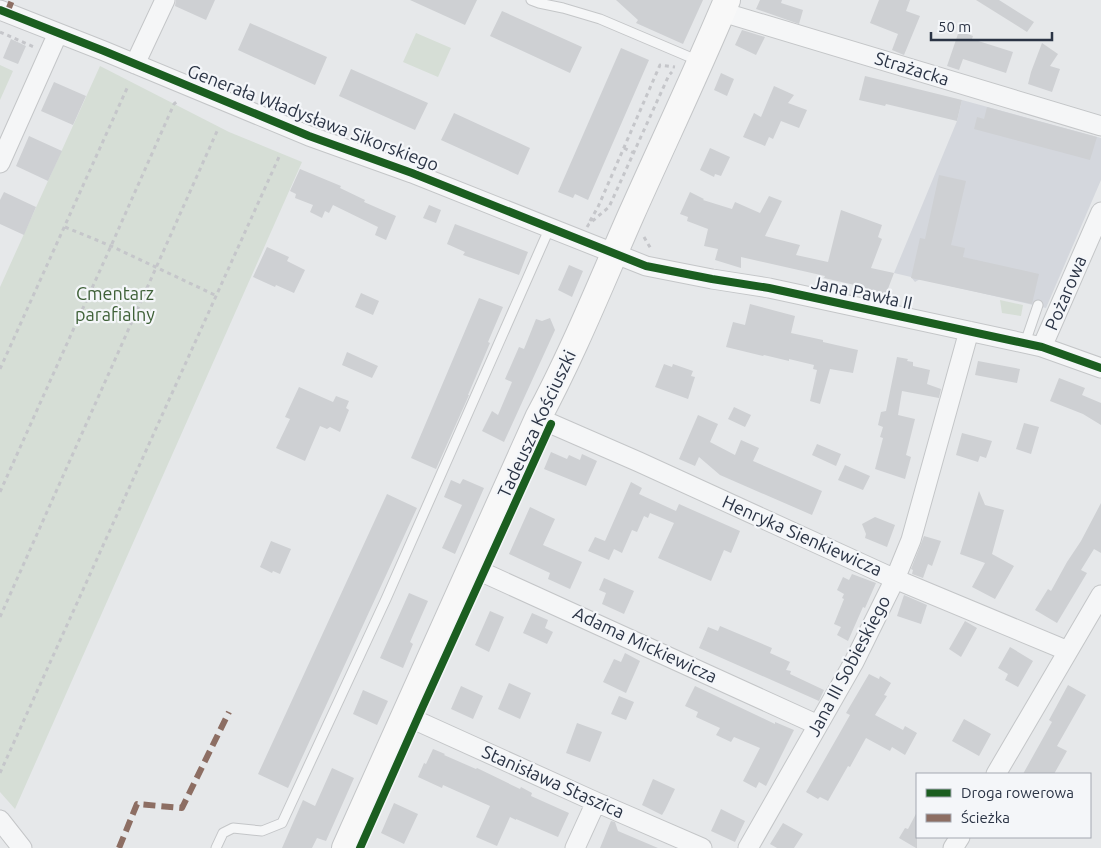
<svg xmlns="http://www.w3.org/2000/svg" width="1101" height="848" viewBox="0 0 1101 848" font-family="Ubuntu,sans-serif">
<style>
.built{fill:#d4d7dd}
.green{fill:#d6ded6}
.building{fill:#ced0d3}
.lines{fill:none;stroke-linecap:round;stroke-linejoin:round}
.lane-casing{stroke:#c4c6c8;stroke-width:11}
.street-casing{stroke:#c4c6c8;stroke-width:21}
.secondary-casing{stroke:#c4c6c8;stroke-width:28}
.path{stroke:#c5c6ca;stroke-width:3;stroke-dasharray:4 4;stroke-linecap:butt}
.lane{stroke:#f5f6f7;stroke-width:9}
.street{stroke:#f5f6f7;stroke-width:19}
.secondary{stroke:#f8f8f8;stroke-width:26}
.quiet{stroke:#8d6e63;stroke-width:6;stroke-dasharray:12 6;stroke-linecap:butt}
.cycleway-casing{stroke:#f4f6f9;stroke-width:11}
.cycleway{stroke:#1b5e20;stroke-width:8}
.labels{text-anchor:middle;stroke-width:4.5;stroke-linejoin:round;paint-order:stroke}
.street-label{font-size:18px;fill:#2b3445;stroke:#f4f6f9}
.park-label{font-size:18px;fill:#3f6138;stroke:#f4f6f9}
</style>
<rect width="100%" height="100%" fill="#e6e8ea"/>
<path class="built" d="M962,100l139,38v42l-55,128 -126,-29 -5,3 -4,-5 -17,-4 63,-152z"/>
<path class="green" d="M416,33l35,15 -13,29 -35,-15z
M0,65l13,6 -13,29z
M100,66l129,66 73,30 -287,647 -15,-17v-505z
M1000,300l23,5 -2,11 -19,-3z"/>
<path class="building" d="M176,0h39l-9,20 -31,-14z
M410,0h67l-12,25z
M616,0h87l-20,44 -47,-21 2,-3z
M760,0h22l-1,3 22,7 -4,14 -43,-15z
M879,0h31l-4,11 14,5 -16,39 -12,-5 6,-16 -28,-11z
M976,0h23l35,22 -7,10z
M502,11l80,36 -12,26 -80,-37z
M250,23l77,34 -12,28 -77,-35z
M742,30l23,7 -9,18 -21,-10z
M959,31l14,5 -1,3 41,13 -7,21 -43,-14 -4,11 -12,-4z
M11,39l15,7 -8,18 -15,-6z
M1042,43l16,11 -8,12 10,3 -8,23 -24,-8 3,-12z
M621,48l28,12 -61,140 -13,-6 -2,4 -15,-6z
M351,69l77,34 -13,27 -76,-34z
M721,73l13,6 -7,17 -13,-6z
M865,76l97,24 -5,21 -71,-17 -1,2 -26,-6z
M54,82l32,14 -13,29 -32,-14z
M774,86l20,9 -6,8 19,7 -8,18 -18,-7 -8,18 -4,-2 -4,9 -22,-9 11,-24 7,4z
M987,107l110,30 -7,23 -116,-31 3,-12 7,2z
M454,113l76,35 -12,27 -77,-35z
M29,136l33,15 -14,30 -32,-15z
M710,148l20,9 -9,19 -6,-2 -1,3 -14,-7z
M300,169l41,17 -1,2 25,12 -1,2 32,14 -10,24 -11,-5 3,-8 -45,-22 -4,8 -4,-2 -3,7 -12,-6 3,-7 -18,-7 1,-4 -6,-3z
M939,175l27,6 -15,64 14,3 -2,9 76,17 -7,30 -121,-26 9,-40 5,1z
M4,192l32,15 -12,28 -24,-11v-24z
M690,192l14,7 -1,1 29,9 3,-7 25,11 9,-17 13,5 -17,35 35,9 -4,10 32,7 13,-52 41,15 -4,12 4,2 -11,29 23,5 -8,21 -27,-6v-2l-35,-8 1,-2 -84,-19v11l-26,-8 3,-11 -14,-3 4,-17 -21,-8 1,-4 -8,-3z
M429,205l12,5 -5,13 -13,-5z
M455,224l73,28 -9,23 -56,-20 2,-3 -18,-8z
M267,247l22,10 -2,4 18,9 -11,23 -18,-8 -1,2 -22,-10z
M569,265l14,6 -11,26 -14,-7z
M361,293l18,8 -6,14 -18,-8z
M479,298l24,9 -15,35 2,1 -22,52h1l-33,74 -25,-11z
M750,304l45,12 -4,17 32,7v2l35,8 -5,23 -23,-4 -10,35 -10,-3 7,-31 -4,-1 1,-4 -25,-6v2l-25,-6 -1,1 -37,-9 7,-25 12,3z
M550,318l5,12 -51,112 -22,-11 10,-20 6,4 14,-33 -7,-3 14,-32 5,2 12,-30 6,2z
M347,352l31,14 -6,12 -30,-13z
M897,357l11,2 -1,2 6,1v4l17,4 -3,14 14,5 -2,9 -37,-7 -4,24 17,4 -9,36 5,2 -6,22 -30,-10 8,-31 -3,-1 3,-10 -5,-2 3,-13 5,-1z
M978,361l42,8 -3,14 -42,-8z
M664,364l8,3 1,-3 20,7 -2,5 4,1 -7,22 -33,-12z
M1059,378l26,10 -3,7 19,8v22l-18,-11 -33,-13z
M299,387l34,15 3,-6 13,5 -3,7 3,2 -9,22 -10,-5 -3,2 -7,-3 -15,35 -29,-13 14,-29 -5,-2z
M734,407l17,8 -6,12 -17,-8z
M698,415l20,9 -8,18 25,13 6,-15 18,8 -6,13 69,30 -10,24 -92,-40 -21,-18 -4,9 -16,-7z
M1024,423l15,4 -8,27 -15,-5z
M962,433l30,8 -6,17 -6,-2 -2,6 -22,-7z
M817,444l24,10 -5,12 -24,-11z
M551,452l16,7 2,-4 11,5 2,-6 15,7 -11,25 -42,-17z
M845,465l25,11 -7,14 -25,-10z
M463,479l21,9 -29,66 -13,-6 20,-43 -18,-8 7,-17 9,4z
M631,482l11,6 -3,6 37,17 3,-7 61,27 -9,22 -7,-3 -13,31 -53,-23 16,-35 -24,-10 -2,5 -4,-2 -7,16 -5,-2 -10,23 -8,-4 -5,11 -21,-9 7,-14 10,4z
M979,491l6,14 19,5 -12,44 22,12 -19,33 -23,-12 13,-24 -25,-9z
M387,494l30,14 -129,280 -30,-14z
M1101,503v50l-7,-4 -13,21 6,3 -30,50 -22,-13 13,-21 3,2 16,-29 14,-21z
M530,507l25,12 -12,26 39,17 -12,27 -22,-10 2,-6 -41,-19z
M875,517l20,8 -8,22 -22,-9 1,-4 -4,-10z
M924,536l17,5 -9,25 -4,-2 -5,14 -11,-4 1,-4 -2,-1z
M271,541l20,8 -11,25 -7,-3 -1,2 -12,-6z
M852,574l24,9 -11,25 -2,-1 -15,34 -11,-6 4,-8 -7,-3 10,-25 -2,-1 2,-4 -7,-4 6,-13 6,3z
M604,578l30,13 -10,23 -22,-10 4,-11 -7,-3z
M409,593l19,8 -18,41 3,2 -10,24 -23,-10z
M904,595l23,10 -6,19 -24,-8z
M490,611l14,6 -15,35 -14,-7z
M532,613l16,7 -3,8 8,4 -6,12 -24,-11z
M965,621l12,7 -16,29 -12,-8z
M720,626l52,22 -2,5 20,9 -4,8 5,1 -1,3 34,16 -5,11 -120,-53 9,-21 10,4z
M1010,647l23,14 -15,26 -13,-7 3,-6 -10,-6z
M625,653l15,8 -14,32 -23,-11 11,-23 7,3z
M869,674l10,5 1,-3 11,7 -7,12 3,1 -12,19 28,15 2,-4 12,7 -12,22 -13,-8 -2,4 -24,-13 -16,29 -2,-1 -20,35 -8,-4 -2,2 -12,-7 44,-77 -4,-2z
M509,683l22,10 -11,26 -22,-10z
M1068,685l18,10 -29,51 10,5 -13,23h-31l29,-52 -3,-2z
M461,686l22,10 -10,23 -22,-10z
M695,686l80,38v-2l19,8 -28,56 -7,-4 -3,6 -13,-7 17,-33 -26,-11 -3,5 -15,-7 4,-7 -24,-11 2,-5 -13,-6z
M363,690l25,11 -11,24 -24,-11z
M619,696l15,6 -8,18 -15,-6z
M964,719l27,15 -12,22 -27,-15z
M577,723l25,9 -12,30 -24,-9z
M433,749l12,5 -1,1 32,14 1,-1 43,21 1,-2 11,6 -1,3 38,17 -11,24 -42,-18v1l-6,-3 -13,29 -21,-9 14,-31 -47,-21 -1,3 -24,-11 6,-14 2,1z
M332,768l22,10 -28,63 -9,-3 -5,10h-30l21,-48 12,6z
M653,779l22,10 -10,21 -3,5 -20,-10z
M394,803l24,11 -14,30 -23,-11z
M721,809l24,12 -10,21 -24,-11z
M917,812v36h-1l-17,-10 6,-10 3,1z
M611,821l4,1 3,9 40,17h-58z
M783,823l20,11 -9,14h-17l-7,-4z"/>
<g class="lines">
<defs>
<path id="lane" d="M531,0l8,3 24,5 37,11 99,42
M1025,343l13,-38
M216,848l7,-15 10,-5 29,3 20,-8 104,-224 164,-372"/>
<path id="street" d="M0,10l104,41 205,85 103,37 234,93 66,13 57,9 273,59 59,21
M722,12l379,114
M135,64l30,-64
M0,163l58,-130
M1042,347l59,-135
M538,418l101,44 256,117 173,72
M471,567l347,158
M404,715l192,87 106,46
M996,774l105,-179
M0,820l22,28
M575,848l21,-46
M748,848l106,-186 41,-83 16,-39 58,-209
M953,848l7,-11"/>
<path id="secondary" d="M345,848l193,-430c35,-65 63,-135 93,-203 32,-72 66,-143 96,-215"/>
</defs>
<use href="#lane" class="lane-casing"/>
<use href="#street" class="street-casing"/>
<use href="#secondary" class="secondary-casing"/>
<path class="path" d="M0,32l34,15
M624,148l10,5
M590,221l8,-14 62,-142 15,2
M65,227l46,19 106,50
M587,227l2,-3 20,-17 60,-132 3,-3
M644,237l7,12
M0,369l128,-283
M0,492l111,-246 63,-142 5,-4
M0,617l218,-488
M0,773l279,-616"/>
<use href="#lane" class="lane"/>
<use href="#street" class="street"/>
<use href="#secondary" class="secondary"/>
<path class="quiet" d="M7,13l5,-13
M119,848l18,-44 45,4 47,-96"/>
<defs>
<path id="cycleway" d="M0,10l104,41 205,85 103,37 234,93 66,13 57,9 273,59 59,21
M360,848l63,-142 128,-282"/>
</defs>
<use href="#cycleway" class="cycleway-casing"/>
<use href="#cycleway" class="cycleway"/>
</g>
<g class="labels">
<g class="street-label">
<text transform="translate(912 69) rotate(17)" y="6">Strażacka</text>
<text transform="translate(313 118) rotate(21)" y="6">Generała Władysława Sikorskiego</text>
<text transform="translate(862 293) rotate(12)" y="6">Jana Pawła II</text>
<text transform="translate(1066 293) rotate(-67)" y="6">Pożarowa</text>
<text transform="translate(537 424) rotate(-65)" y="6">Tadeusza Kościuszki</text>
<text transform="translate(802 536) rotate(24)" y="6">Henryka Sienkiewicza</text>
<text transform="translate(645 645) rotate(25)" y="6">Adama Mickiewicza</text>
<text transform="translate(849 666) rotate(-62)" y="6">Jana III Sobieskiego</text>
<text transform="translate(553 782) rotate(24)" y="6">Stanisława Staszica</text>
</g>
<g class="park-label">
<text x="115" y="300">Cmentarz<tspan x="115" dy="21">parafialny</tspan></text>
</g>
</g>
<rect x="916" y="773" width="175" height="65" fill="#f4f6f9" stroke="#a4a8b1"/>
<rect x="926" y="789" width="25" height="8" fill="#1b5e20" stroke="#a4a8b1"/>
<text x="961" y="798" font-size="15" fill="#2b3445">Droga rowerowa</text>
<rect x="926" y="814" width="25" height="8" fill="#8d6e63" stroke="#a4a8b1"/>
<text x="961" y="823" font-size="15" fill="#2b3445">Ścieżka</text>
<path d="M931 32v8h121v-8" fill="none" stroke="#2b3445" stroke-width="2.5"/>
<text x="938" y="32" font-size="15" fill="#2b3445" stroke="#f4f6f9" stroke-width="4" paint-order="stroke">50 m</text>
</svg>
